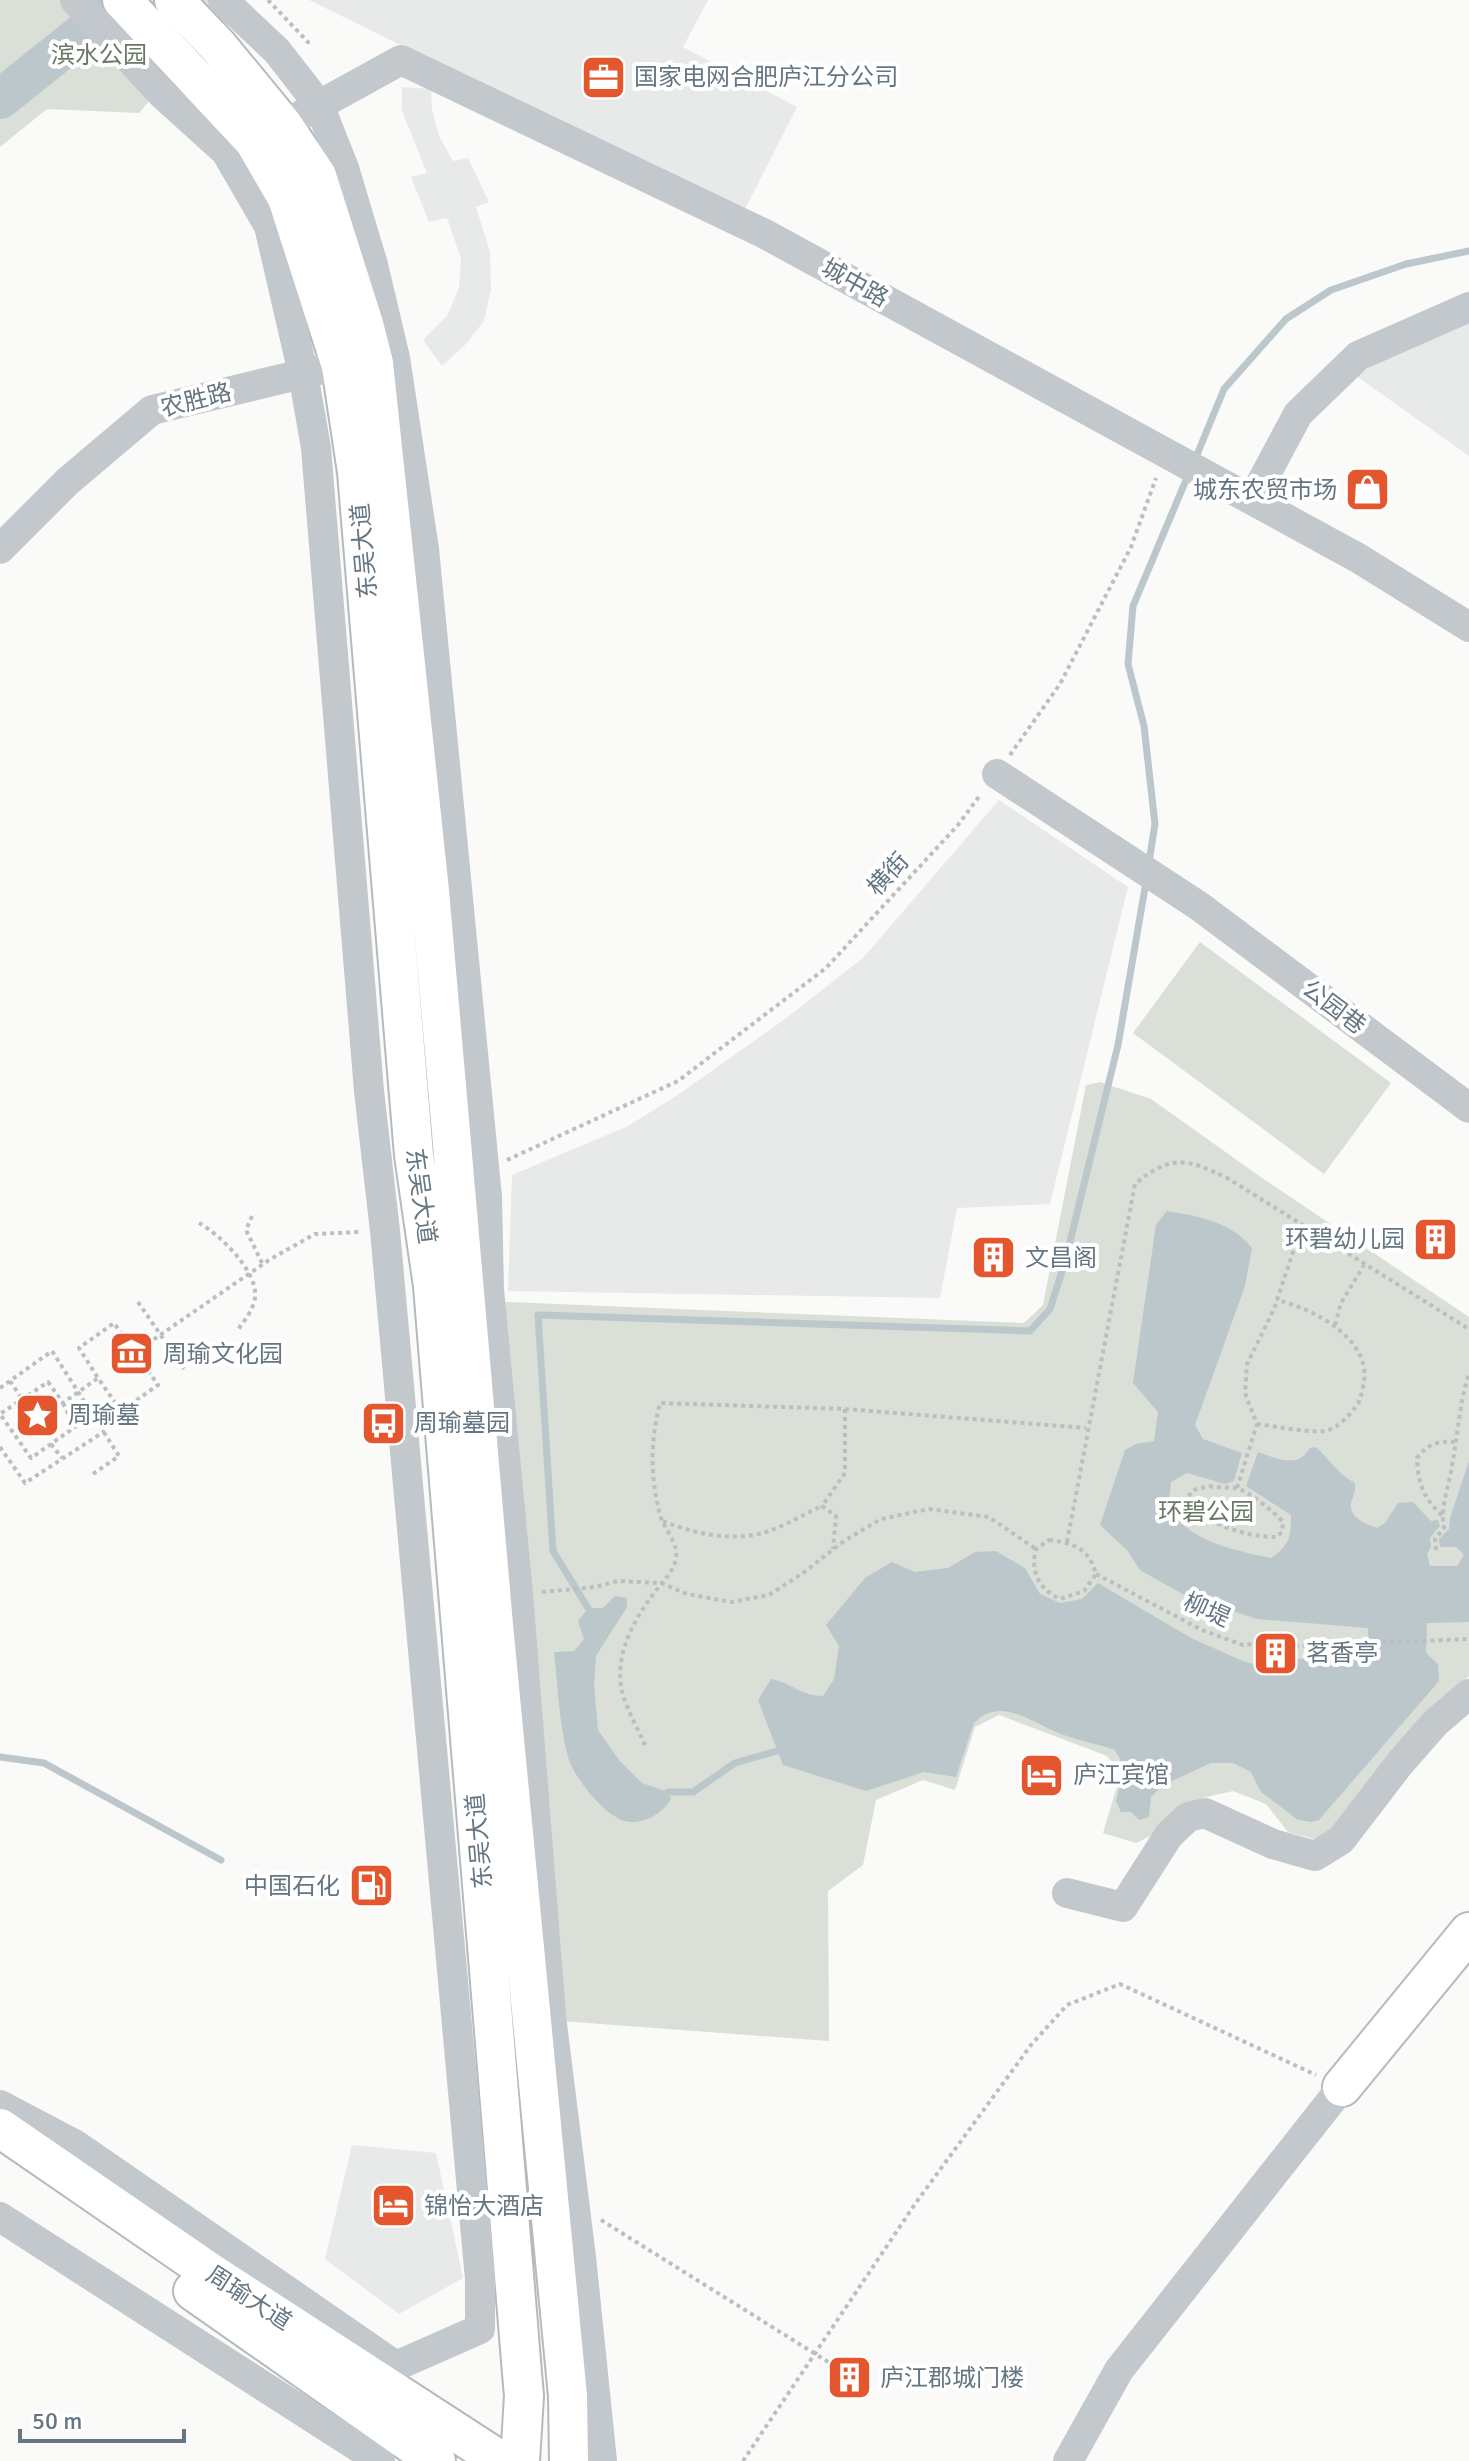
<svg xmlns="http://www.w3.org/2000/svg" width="1469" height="2461" viewBox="0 0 1469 2461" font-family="Signika,'Noto Sans SC',sans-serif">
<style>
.built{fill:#e8e9e9}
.green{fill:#dadfd7}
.water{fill:#bbc7cb}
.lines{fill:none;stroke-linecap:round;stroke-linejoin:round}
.stream{stroke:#bbc7cb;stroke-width:7}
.river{stroke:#bbc7cb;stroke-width:40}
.major-casing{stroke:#b5babe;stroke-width:42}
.path{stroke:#bbbfc2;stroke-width:4;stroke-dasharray:4 4;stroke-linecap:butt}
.minor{stroke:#c3c8cc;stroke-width:30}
.major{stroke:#fff;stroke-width:38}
.labels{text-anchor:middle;stroke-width:8;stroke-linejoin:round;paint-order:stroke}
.park-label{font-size:24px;fill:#687a64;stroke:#fff}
.poi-label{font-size:24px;fill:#657683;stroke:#fff;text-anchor:start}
.street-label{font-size:24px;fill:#657683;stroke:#fff}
</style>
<rect width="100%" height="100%" fill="#fafaf8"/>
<path class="built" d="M309,0h399l-25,47 114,60 -54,106z
M402,87l29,2 1,21 7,26 14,25 15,-3 21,44 -13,5 14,45 1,37 -7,32 -19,24 -23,21 -19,-26 24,-24 12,-28 2,-30 -14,-40 -18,4 -18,-45 16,-4 -25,-62z
M1469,321v135l-113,-80 33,-20z
M999,800l129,87 -78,317 -93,4 -17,90 -432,-7 4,-116 116,-49 48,-30 105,-74 82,-64z
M352,2145l84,8 27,125 -64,36 -74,-55z"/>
<path class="green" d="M0,0h235l-96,113 -92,-4 -47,38z
M1200,942l191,141 -67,91 -191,-141z
M1100,1082l51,17 111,79 207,139v359l-69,70 -79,95 -33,-9 -22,-28 -33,-13 -31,7 -31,28 -35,17 -33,-10 18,-60 -14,-17 -108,-41 -24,12 -20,63 -32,-10 -47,20 -13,65 -35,26 1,150 -268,-20 -56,-719 519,21 19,-18 43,-220z"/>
<path class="water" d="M1167,1211c31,5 65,11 85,37l-7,38 -50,139 8,14 39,14 -8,28 -9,3 -38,-11 -16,9 -3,27c25,33 64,41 103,49 19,-13 20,-21 20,-43l-45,-29 12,-34c20,7 40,17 52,-4l6,-1c13,12 24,29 39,36 1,9 -2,12 -4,20 -2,15 15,21 26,25l8,-5 13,-20 15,-1 18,19 7,-1 2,6 -10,12 1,9 -4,7 3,12h27l7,-11 -8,-8h-16l-1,-8 10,-10 1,-11 19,-57v161l-42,1 -1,30 12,11 1,17 -120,139 -8,2 -13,-2 -37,-28 -10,-20 -18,-9h-22l-48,22 -12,12 -2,20 -10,3 -8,-8h-10l-5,-11 8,-34 -9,-17c-20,-7 -42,-10 -61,-19 -25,-11 -55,-34 -80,-8l-18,54 -32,-5 -58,19 -83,-26 -25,-65 13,-21c21,4 30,17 52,17l11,-17 5,-33 -13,-21 39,-47 27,-16 23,10 33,-4 27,-16 21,-1 29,17 15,26 20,9 22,-4 16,-16 93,55 54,24 30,6 19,-9 75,-1 -1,-30 -111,-9 -73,-24 -44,-25 -13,-20 -27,-25 25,-75 11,-6 18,-3 4,-29 -25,-29 23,-158z
M615,1596l12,2v9l-31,49 -2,28 4,46 21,30 23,23 26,9 3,7c-8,14 -25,24 -41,23 -22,-1 -56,-44 -62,-65 -9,-33 -10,-71 -14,-105l20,-1 10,-12 -6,-18 10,-13h15z"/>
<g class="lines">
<path class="stream" d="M1194,462l30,-73 62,-70 45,-29 75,-26 63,-13
M1149,862l6,-38 -11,-98 -16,-62 5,-58 56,-133
M588,1608l-35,-57 -15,-236 492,16 20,-22 15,-47 53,-217 28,-163
M0,1757l44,6 177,97
M668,1792h25l42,-29 42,-12"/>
<path class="river" d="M0,99l124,-99"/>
<defs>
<path id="major" d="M122,0l132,141 33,57 54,168 16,106 57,683 19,131 89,1087 2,23 -4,65
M174,0l44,46 65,79 34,51 47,148 10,39 56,528 64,734 74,771 1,65
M1342,2087l127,-155
M0,2128l208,143 293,190
M193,2291l243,170"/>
</defs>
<use href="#major" class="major-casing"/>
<path class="path" d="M268,0l40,42 -2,5
M1010,755l50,-71 71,-137 25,-69
M507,1160l171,-79 148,-113 132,-143 23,-31
M252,1216l-6,14 17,35
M199,1223c20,11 59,48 56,74 -1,12 -11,24 -18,34
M138,1302l46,67
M1335,1325l6,-22 23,-38
M134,1353l135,-93 46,-26 44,-2
M10,1381l12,18
M0,1388l52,-37 67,105 -29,20
M63,1403l12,24 -44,31 -31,-44 48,-32 15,21 35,-25 23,33 37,-26 -44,-62 -35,25 19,30
M845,1409l241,19
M1257,1424c19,2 49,9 68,7 11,-2 22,-13 29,-22 6,-6 7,-13 9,-22 12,-46 -48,-78 -86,-87
M51,1444l11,14
M0,1447l25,36 80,-52
M1209,1486c9,2 17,1 26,2 12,1 40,25 48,34l-1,10 -6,5c-28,0 -65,-12 -87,-30l-1,-10 5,-7z
M1237,1488l20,-64 -12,-31 2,-29 27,-55 28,-84
M1442,1515c-19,-17 -24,-32 -25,-57 11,-14 19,-17 37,-16
M663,1521c32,13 68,21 103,11 19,-6 38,-18 56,-26
M1049,1540c24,3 40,8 47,34l-12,17 -24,8c-21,-10 -30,-27 -24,-50z
M1067,1542l68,-358c37,-31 53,-25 94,-5l240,150
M1436,1550l-1,-11 9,-11c-4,-21 5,-42 8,-62 6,-31 7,-62 17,-93
M1096,1574l106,56 41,15 31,-4 24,5 171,-7
M542,1592l53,-5 22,-6 44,2 26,11 44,8 38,-7 34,-22 41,-32 37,-22 48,-10 60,8 47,32
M645,1745c-7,-16 -17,-33 -22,-50 -11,-39 12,-78 35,-107 9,-12 20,-21 18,-37 -1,-10 -11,-23 -15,-33 -11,-39 -11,-77 -1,-115l185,6v64l-23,33 14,10 -3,33
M601,2220l232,145
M743,2461l172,-257 116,-159 36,-40 53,-21 196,91"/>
<path class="minor" d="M223,0l54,51 42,54 25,63 29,97 22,93 29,191 63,648 2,93 29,304 33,422 30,241 21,204
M303,114l98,-54 364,174 593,324 111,69
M1252,500l46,-86 60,-58 111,-49
M0,549l68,-68 84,-71 171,-41
M997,774l202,132 270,202
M1067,1893l56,14 46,-72 19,-18 17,-4 68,31 42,12 26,-16 59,-77 35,-40 34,-29
M0,2105l76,40 320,221 84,-37v-50l-95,-1048 -16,-140 -53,-643 -13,-75 -34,-147 -43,-74 -63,-57 -88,-95
M0,2217l380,244
M1068,2461l51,-91 223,-283"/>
<use href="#major" class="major"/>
</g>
<defs>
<symbol id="office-square" viewBox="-11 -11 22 22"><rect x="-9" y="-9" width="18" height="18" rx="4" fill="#e4572e" stroke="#fff"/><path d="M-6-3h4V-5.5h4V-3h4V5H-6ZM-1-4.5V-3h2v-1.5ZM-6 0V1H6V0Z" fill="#fff"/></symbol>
<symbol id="shop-square" viewBox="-11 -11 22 22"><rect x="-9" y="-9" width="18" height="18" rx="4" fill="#e4572e" stroke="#fff"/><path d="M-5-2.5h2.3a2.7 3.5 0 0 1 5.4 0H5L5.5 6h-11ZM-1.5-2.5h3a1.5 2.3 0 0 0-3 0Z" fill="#fff"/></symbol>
<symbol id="building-square" viewBox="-11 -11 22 22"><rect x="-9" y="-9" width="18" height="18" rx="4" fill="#e4572e" stroke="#fff"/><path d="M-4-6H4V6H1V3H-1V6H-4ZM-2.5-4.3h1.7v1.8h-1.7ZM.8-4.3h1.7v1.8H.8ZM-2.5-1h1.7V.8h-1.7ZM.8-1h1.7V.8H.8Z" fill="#fff"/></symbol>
<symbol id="museum-square" viewBox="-11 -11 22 22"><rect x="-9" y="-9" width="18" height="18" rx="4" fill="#e4572e" stroke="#fff"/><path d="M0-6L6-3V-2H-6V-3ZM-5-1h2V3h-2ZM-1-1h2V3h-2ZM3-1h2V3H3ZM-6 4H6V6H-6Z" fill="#fff"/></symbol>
<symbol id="sight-square" viewBox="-11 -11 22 22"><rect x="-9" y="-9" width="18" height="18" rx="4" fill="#e4572e" stroke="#fff"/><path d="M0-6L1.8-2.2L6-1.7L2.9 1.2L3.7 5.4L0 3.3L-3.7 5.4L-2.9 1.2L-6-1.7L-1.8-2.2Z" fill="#fff"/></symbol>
<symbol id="bus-square" viewBox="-11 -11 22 22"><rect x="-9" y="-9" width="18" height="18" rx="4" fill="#e4572e" stroke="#fff"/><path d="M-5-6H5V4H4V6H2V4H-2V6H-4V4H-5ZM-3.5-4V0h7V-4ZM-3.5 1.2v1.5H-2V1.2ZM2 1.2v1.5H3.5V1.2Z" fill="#fff"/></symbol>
<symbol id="hotel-square" viewBox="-11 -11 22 22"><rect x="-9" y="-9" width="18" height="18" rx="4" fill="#e4572e" stroke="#fff"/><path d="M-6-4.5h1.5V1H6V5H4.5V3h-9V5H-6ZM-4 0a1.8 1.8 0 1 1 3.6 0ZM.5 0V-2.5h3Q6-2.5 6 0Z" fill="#fff"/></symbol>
<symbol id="fuel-square" viewBox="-11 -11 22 22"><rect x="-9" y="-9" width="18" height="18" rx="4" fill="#e4572e" stroke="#fff"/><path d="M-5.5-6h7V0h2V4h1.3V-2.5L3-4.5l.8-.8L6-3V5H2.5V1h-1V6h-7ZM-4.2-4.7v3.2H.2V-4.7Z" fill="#fff"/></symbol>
</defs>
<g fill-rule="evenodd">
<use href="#office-square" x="578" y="52" width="51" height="51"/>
<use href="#shop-square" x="1342" y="464" width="51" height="51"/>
<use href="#building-square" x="1410" y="1214" width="51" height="51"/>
<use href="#building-square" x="968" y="1232" width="51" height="51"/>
<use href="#museum-square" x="106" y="1328" width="51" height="51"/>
<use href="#sight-square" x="12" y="1390" width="51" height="51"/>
<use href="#bus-square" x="358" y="1398" width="51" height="51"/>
<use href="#building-square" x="1250" y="1628" width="51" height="51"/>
<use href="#hotel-square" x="1016" y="1750" width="51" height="51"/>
<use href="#fuel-square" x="346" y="1860" width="51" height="51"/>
<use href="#hotel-square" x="368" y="2180" width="51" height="51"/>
<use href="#building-square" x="824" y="2352" width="51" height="51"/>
</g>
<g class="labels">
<g class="park-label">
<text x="99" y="63">滨水公园</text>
<text x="1206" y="1520">环碧公园</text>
</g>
<g class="poi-label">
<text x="634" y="85">国家电网合肥庐江分公司</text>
<text x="1337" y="498" text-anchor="end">城东农贸市场</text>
<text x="1405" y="1247" text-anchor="end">环碧幼儿园</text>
<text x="1025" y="1266">文昌阁</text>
<text x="163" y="1362">周瑜文化园</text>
<text x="68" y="1423">周瑜墓</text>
<text x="414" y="1431">周瑜墓园</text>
<text x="1306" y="1661">茗香亭</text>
<text x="1073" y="1783">庐江宾馆</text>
<text x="340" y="1894" text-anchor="end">中国石化</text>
<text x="424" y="2214">锦怡大酒店</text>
<text x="880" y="2386">庐江郡城门楼</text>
</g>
<g class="street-label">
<text transform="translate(855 283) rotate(29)" y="8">城中路</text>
<text transform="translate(196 400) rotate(-14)" y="8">农胜路</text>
<text transform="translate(364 551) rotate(-95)" y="8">东吴大道</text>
<text transform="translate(888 874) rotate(-47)" y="8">横街</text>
<text transform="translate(1334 1007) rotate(37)" y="8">公园巷</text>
<text transform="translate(421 1196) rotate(82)" y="8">东吴大道</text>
<text transform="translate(1207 1610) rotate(24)" y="8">柳堤</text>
<text transform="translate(479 1841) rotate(-95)" y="8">东吴大道</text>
<text transform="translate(249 2298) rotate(33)" y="8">周瑜大道</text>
</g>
</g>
<path d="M20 2429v12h164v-12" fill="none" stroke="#657683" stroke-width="4"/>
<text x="32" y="2429" font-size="24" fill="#657683" stroke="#ffffff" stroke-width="6" paint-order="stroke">50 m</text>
</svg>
